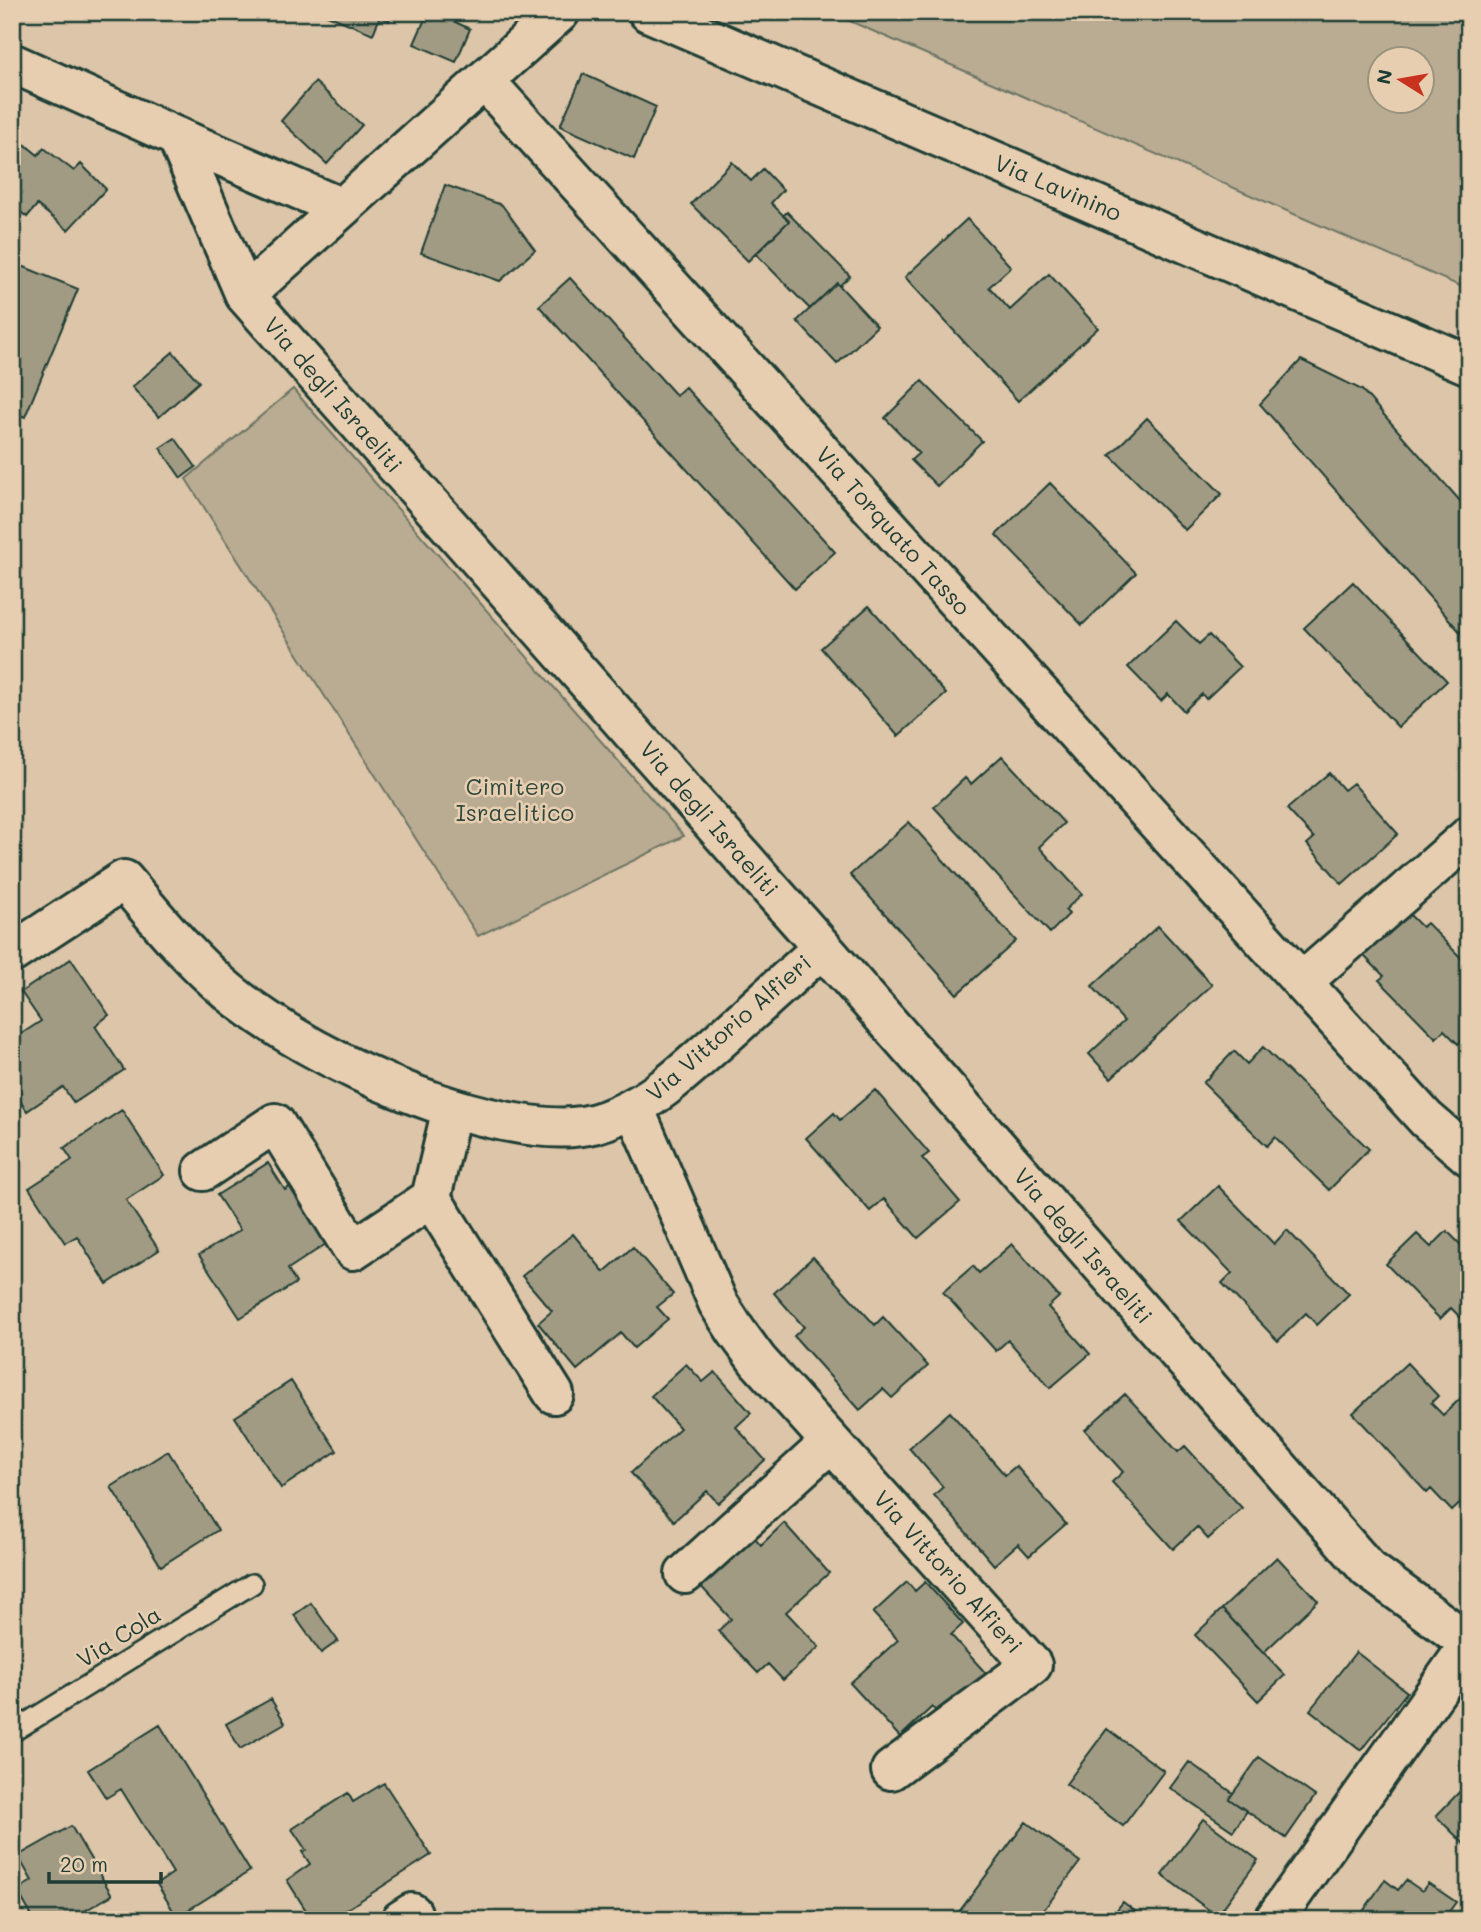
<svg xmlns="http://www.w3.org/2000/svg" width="1481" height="1932" viewBox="0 0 1481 1932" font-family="Mali,sans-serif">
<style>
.green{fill:#b9ac93;stroke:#6c7464;stroke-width:2;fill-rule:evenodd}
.building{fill:#a29b84;stroke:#1f3d34;stroke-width:2}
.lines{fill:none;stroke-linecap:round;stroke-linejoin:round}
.service-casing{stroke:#1f3d34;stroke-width:24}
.minor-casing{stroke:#1f3d34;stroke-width:44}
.service{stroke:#e8ceb0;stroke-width:19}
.minor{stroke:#e8ceb0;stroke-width:38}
.labels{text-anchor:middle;stroke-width:5;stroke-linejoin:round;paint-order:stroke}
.street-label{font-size:23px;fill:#1f3d34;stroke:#e8ceb0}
.park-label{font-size:23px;fill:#2e483e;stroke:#e8ceb0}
</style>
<rect width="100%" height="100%" fill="#dcc5a8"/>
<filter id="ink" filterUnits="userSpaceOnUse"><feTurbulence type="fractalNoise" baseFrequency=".0143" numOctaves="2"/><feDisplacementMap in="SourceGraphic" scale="14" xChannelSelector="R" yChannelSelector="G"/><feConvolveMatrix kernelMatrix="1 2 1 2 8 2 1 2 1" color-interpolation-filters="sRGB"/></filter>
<g filter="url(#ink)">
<path class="green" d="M829,12h640v278zM1380,60h42v42h-42z
M293,389l391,447 -206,100 -292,-457z"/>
<path class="building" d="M320,12h72l-3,9 -9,-4 -7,17z
M428,12h27l-4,8 19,9 -14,33 -42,-18z
M583,74l73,33 -22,52 -74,-33z
M315,82l47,43 -35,39 -46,-43z
M12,134l26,21 6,-7 30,23 7,-7 25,25 -38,41 -31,-25 -10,12 -15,-12z
M732,162l19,19 12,-12 20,21 -12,13 18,18 -41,40 -57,-57z
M445,185l57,20 33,45 -35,31 -79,-28z
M787,212l63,64 -11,10 -2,-3 -27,26 -54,-55 33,-33 -6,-5z
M967,219l44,48 -22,20 21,23 39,-36 49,54 -80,73 -113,-124z
M12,262l66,27 -53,128 -13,-5z
M570,278l106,117 9,-8 150,165 -40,37 -256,-283z
M837,283l40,43 -40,38 -40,-43z
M173,352l26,30 -40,35 -27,-30z
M1301,360l61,30 107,121v131l-209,-238z
M922,381l60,60 -45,45 -26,-26 8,-7 -34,-35z
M1147,418l75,76 -37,36 -75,-75z
M175,438l21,29 -15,11 -21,-30z
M1050,483l86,90 -54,52 -86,-90z
M1353,582l94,99 -49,46 -94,-99z
M869,606l77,88 -48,42 -77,-88z
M1176,621l23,23 10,-9 31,32 -34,32 -4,-5 -18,17 -16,-17 -7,7 -33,-34z
M1002,756l62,67 -25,24 43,47 -17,16 4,4 -19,19 -116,-126 31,-29 6,6z
M1329,773l15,17 9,-7 45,51 -56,50 -35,-40 7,-6 -27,-29z
M909,822l107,119 -59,53 -107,-119z
M1408,913l14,14 5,-4 42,43v67l-11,11 -14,-14 -8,8 -57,-58 5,-4 -20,-20z
M1158,926l54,59 -101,93 -22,-24 35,-33 -32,-35z
M71,959l38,56 -14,11 29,44 -50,33 -11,-16 -36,24 -15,-22v-49l29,-19 -20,-29z
M1263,1047l106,102 -40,41 -54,-53 -8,9 -64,-63 31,-32 13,13z
M875,1090l54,63 -7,5 38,44 -42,36 -34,-39 -14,12 -64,-73 28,-25 6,7z
M122,1110l42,65 -38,25 33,50 -52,34 -30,-48 -12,7 -36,-55 43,-28 -8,-12z
M268,1163l17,27 10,-7 37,57 -44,29 8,14 -56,35 -41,-63 41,-25 -23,-35z
M1218,1186l56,58 13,-14 62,64 -32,31 -11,-12 -28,28 -56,-58 10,-10 -51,-52z
M1447,1231l22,22v73l-18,-18 -11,11 -54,-55 31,-30 14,13z
M573,1234l31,38 29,-25 40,47 -16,13 11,12 -34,29 -13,-15 -44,37 -39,-47 14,-12 -30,-35z
M1012,1244l47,53 -11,10 42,47 -40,34 -42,-48 -12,11 -53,-59 30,-26 6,7z
M813,1257l62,68 8,-8 45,49 -36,32 -9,-9 -23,21 -66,-74 10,-9 -30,-34z
M1407,1363l31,33 -7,7 12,12 20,-19 6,6v98l-3,-2 -14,13 -21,-22 -4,4 -74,-80z
M686,1364l17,18 12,-10 36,41 -15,14 29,33 -47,43 -11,-12 -33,30 -43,-48 49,-45 -29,-32z
M291,1381l46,70 -56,37 -46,-71z
M1125,1394l53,58 7,-6 57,62 -34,31 -11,-12 -24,22 -61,-67 11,-10 -38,-42z
M950,1412l55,63 11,-9 50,58 -37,32 -11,-12 -24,21 -60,-70 9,-8 -34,-39z
M168,1451l50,79 -57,36 -50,-79z
M784,1523l45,50 -43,39 33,35 -36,33 -15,-16 -10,9 -40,-42 13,-12 -34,-37 53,-50 11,13z
M1277,1557l41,44 -55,52 -41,-44z
M907,1582l8,9 10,-9 38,42 -12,11 40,44 -46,42 -13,-14 -32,30 -50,-54 48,-43 -25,-27z
M311,1603l27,38 -17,12 -27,-38z
M1222,1609l63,66 -27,26 -63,-66z
M1356,1652l51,40 -46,58 -51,-40z
M271,1699l14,24 -45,26 -14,-25z
M160,1725l90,146 -73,46 -20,-33 16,-11 -52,-84 -15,9 -18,-28z
M1107,1729l57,42 -41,55 -57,-42z
M1259,1757l56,39 -29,42 -57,-39z
M1189,1762l44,31 -4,6 18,12 -14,20 -63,-43z
M1469,1782v67l-33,-33z
M384,1783l47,72 -101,65h-18l-25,-40 23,-16 -8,-12 4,-2 -14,-21 56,-36 5,9z
M1203,1819l55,41 -41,56 -55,-41z
M1026,1822l54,40 -44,58h-83z
M71,1826l41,69 -43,25h-35l-17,-30 15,-9 -14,-25z
M1385,1880l13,10 8,-10 16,11 6,-8 28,19 -13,18h-86z
M1123,1902l21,16 -2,2h-33z"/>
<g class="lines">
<defs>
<path id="service" d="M12,1732l240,-148"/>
<path id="minor" d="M648,12l821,353
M12,63l165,74 165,71
M484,80l942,1039 43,37
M177,137l68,158 569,643 554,631 101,74
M245,295l315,-283
M12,953l112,-73c33,39 66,80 105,112 71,58 185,111 275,129 22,4 46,8 69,6 15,-1 32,-6 45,-12 40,-17 71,-48 102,-75 34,-31 68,-61 102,-92
M1302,982l167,-146
M634,1108l84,195 18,28 22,30 274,304 -141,105
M203,1171l72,-48 78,127 78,-52 21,-90
M431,1198l123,196
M685,1574l146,-132
M401,1920l11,-7
M1274,1920l195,-275"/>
</defs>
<use href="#service" class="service-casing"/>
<use href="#minor" class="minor-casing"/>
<use href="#service" class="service"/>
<use href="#minor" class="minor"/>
</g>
</g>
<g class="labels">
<g class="street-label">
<text transform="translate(1058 188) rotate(23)" y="8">Via Lavinino</text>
<text transform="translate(333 395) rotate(49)" y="8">Via degli Israeliti</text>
<text transform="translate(893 531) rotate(48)" y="8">Via Torquato Tasso</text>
<text transform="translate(709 819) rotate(49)" y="8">Via degli Israeliti</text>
<text transform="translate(729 1028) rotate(-41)" y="8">Via Vittorio Alfieri</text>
<text transform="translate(1083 1246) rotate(49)" y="8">Via degli Israeliti</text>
<text transform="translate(948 1572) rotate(48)" y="8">Via Vittorio Alfieri</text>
<text transform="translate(119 1637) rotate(-32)" y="8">Via Cola</text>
</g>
<g class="park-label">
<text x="515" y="795">Cimitero<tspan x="515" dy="26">Israelitico</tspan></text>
</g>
</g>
<rect width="1481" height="1932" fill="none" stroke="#e8ceb0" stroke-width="42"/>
<rect x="21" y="21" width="1439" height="1890" fill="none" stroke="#1f3d34" stroke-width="2.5" filter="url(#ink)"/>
<g transform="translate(1401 80) rotate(281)"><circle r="33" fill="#e8ceb0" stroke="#98947e" stroke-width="2"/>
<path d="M0-5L12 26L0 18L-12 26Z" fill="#c8321e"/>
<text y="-10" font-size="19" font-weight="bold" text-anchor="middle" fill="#1f3d34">N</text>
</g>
<path d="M49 1872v10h112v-10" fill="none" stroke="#1f3d34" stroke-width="3.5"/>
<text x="60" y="1872" font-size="21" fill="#1f3d34" stroke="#e8ceb0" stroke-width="5" paint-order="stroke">20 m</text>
</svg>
